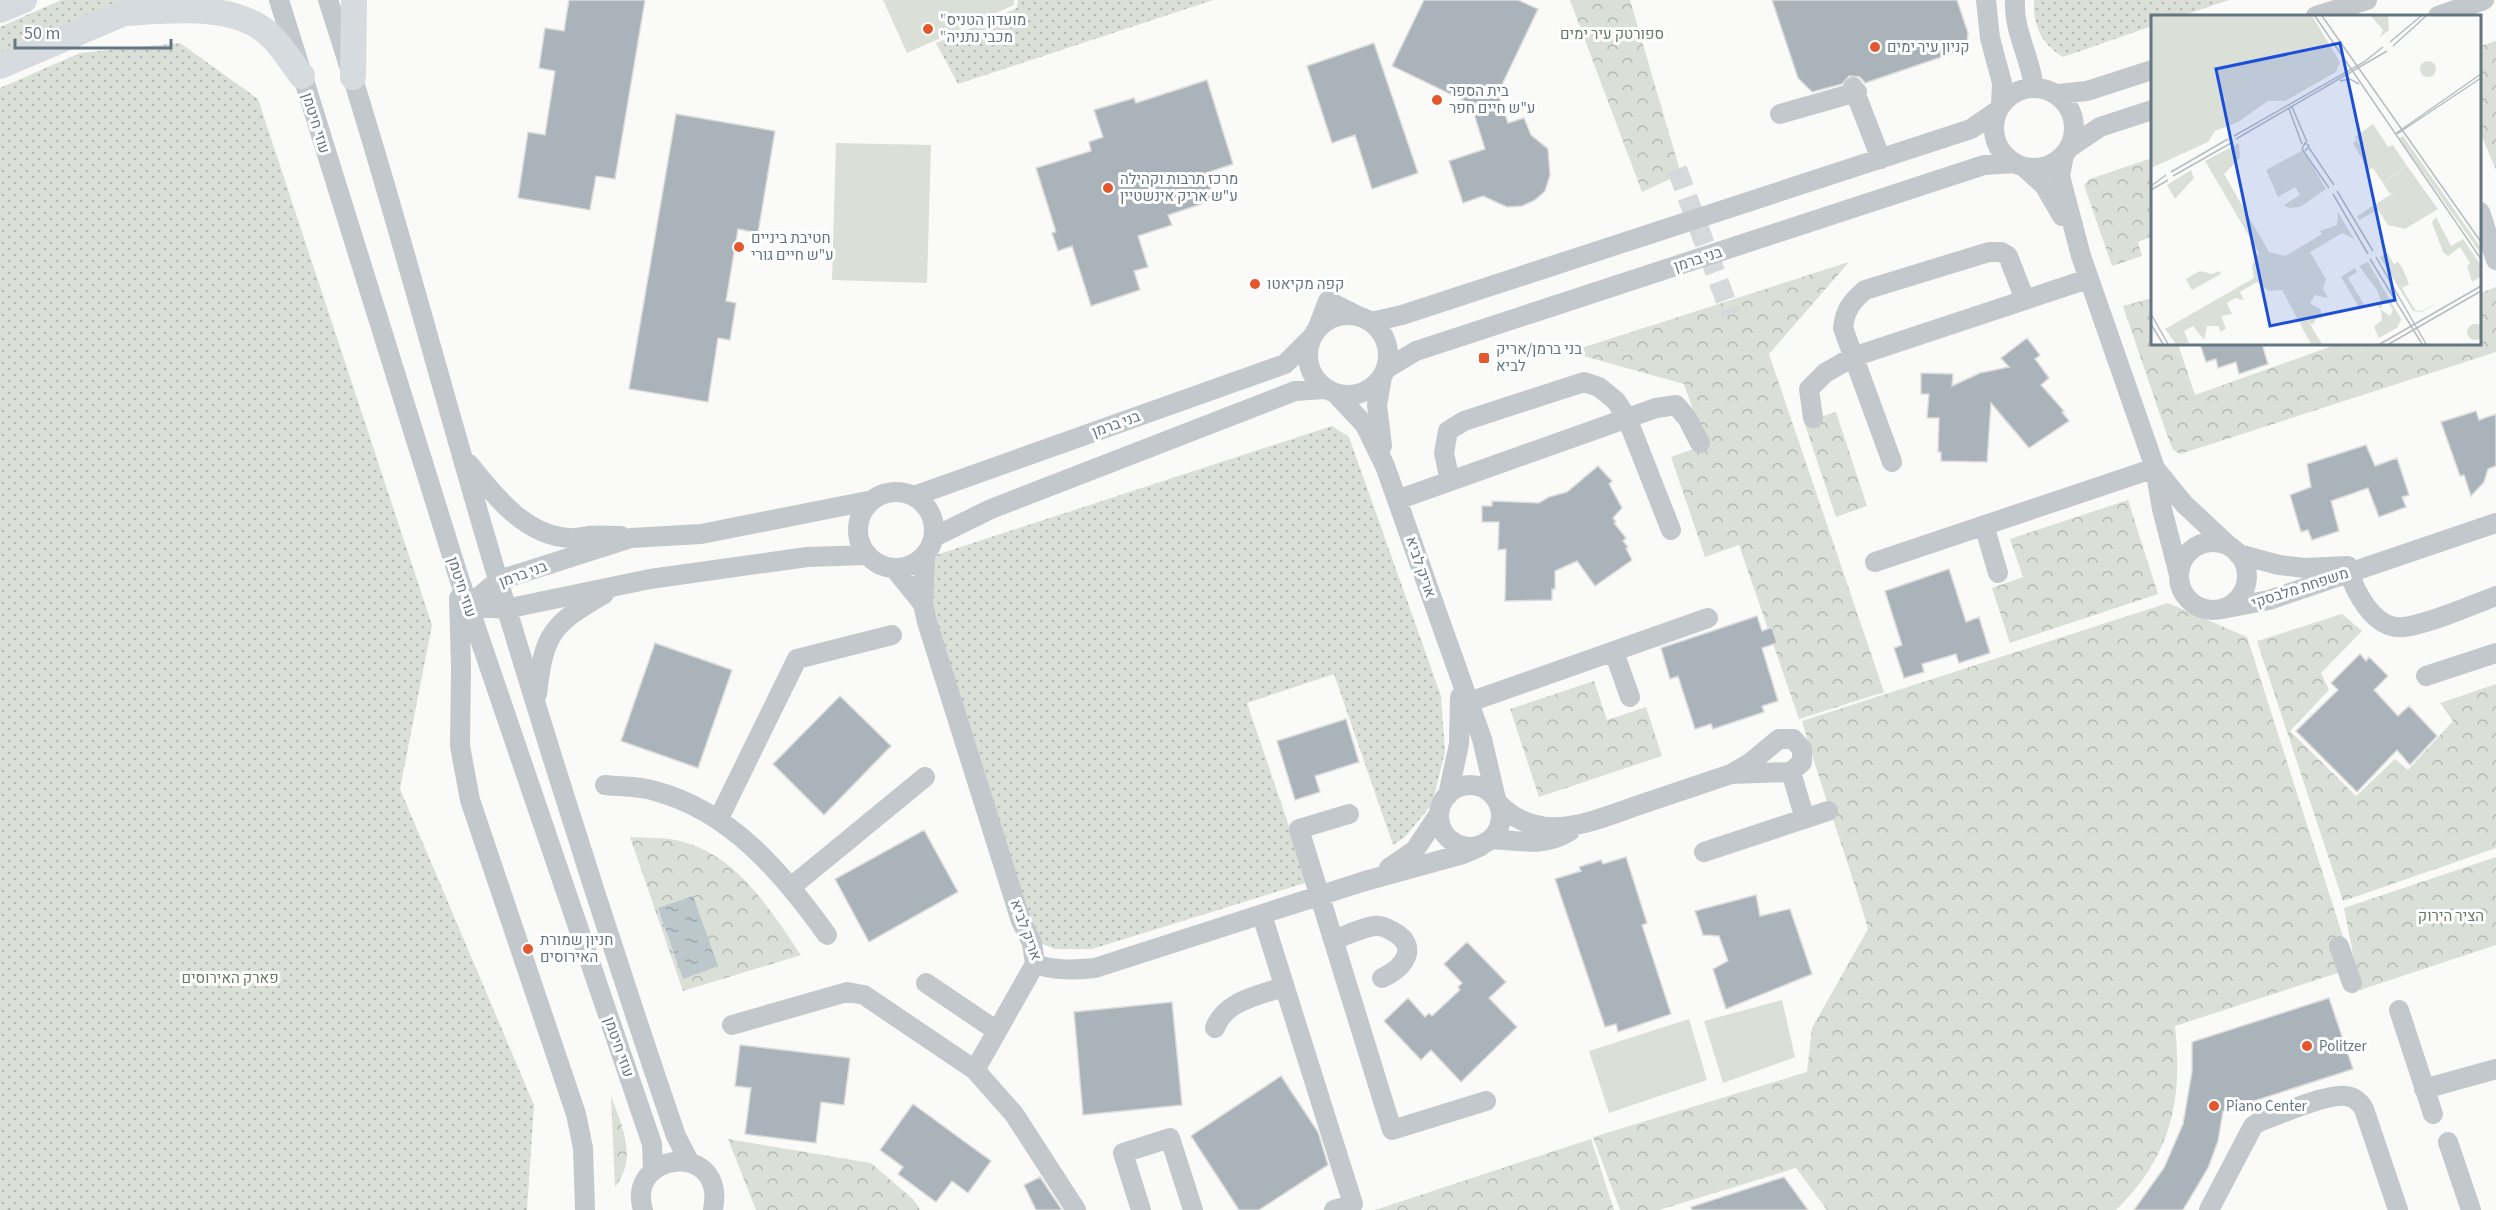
<svg xmlns="http://www.w3.org/2000/svg" width="2496" height="1210" viewBox="0 0 2496 1210" font-family="'Source Sans 3',Heebo,sans-serif">
<style>
.grass{fill:url(#grass-dots)}
.park{fill:url(#park-crowns)}
.pitch{fill:#dadfd7}
.water{fill:url(#water-ripples)}
.building{fill:#aab3b9;stroke:#dcdcda;stroke-width:1.5}
.lines{fill:none;stroke-linecap:round;stroke-linejoin:round}
.minor-tunnel{stroke:#d5d9db;stroke-width:20;stroke-dasharray:20 10;stroke-linecap:butt}
.minor{stroke:#c3c8cc;stroke-width:20}
.major{stroke:#d6dbdf;stroke-width:26}
.poi-dot{fill:#e4572e;stroke:#fff;stroke-width:2}
.labels{text-anchor:middle;stroke-width:6;stroke-linejoin:round;paint-order:stroke}
.poi-label{font-size:15px;fill:#657683;stroke:#fff;text-anchor:start}
.park-label{font-size:15px;fill:#687a64;stroke:#fff}
.street-label{font-size:15px;fill:#657683;stroke:#fff}
.inset-road{fill:none;stroke:#b5bdc2;stroke-width:1.5}
.view{fill:#1d4ed8;fill-opacity:0.15;stroke:#1d4ed8;stroke-width:3}
.inset-edge{fill:none;stroke:#657683;stroke-width:3}
</style>
<defs>
<pattern id="grass-dots" width="8" height="8" patternUnits="userSpaceOnUse" patternTransform="scale(1.5)"><rect width="8" height="8" fill="#dadfd7"/><path d="M2 2h.1M6 6h.1" fill="none" stroke="#b4b9b4" stroke-width="1.8" stroke-linecap="round"/></pattern>
<pattern id="park-crowns" width="20" height="18" patternUnits="userSpaceOnUse" patternTransform="scale(1.5)"><rect width="20" height="18" fill="#dadfd7"/><path d="M2 6a3 3 0 1 1 6 0M12 15a3 3 0 1 1 6 0" fill="none" stroke="#b4b9b4"/></pattern>
<pattern id="water-ripples" width="26" height="14" patternUnits="userSpaceOnUse" patternTransform="scale(1.5)"><rect width="26" height="14" fill="#bbc7cb"/><path d="M2 4q2-2 4 0t4 0M15 11q2-2 4 0t4 0" fill="none" stroke="#9ca6aa"/></pattern>
</defs>
<rect width="100%" height="100%" fill="#fafaf8"/>
<path class="grass" d="M61,0h60l-121,56v-29z
M1018,0h195l-255,84 -22,-41 81,-35z
M2034,0h195l-48,16h-29v10l-89,31c-22,-14 -30,-31 -29,-57z
M180,43l78,56 174,526 -32,164 134,316 -7,105h-527v-1122l80,-35z
M1332,426l17,11 92,259 4,56 -13,52 -27,33 -12,8 -59,-171 -87,29 61,179 -216,67h-37l-25,-10 -110,-328 1,-51z"/>
<path class="park" d="M1570,0h60l51,174 -39,18z
M2496,41v129l-16,-38v-86z
M2152,158v78l-14,6 4,14 -30,10 -28,-81 6,-6z
M1849,262l-80,92 115,338 -85,27 -60,-174 -34,12 -34,-100 34,-12 -21,-61 -115,-32z
M2496,287v65l-316,102 -7,-4 -6,-15 -44,-129 29,-8v46h26l17,51 143,-51h142v-51z
M1836,412l31,94 -31,11 -32,-95z
M2128,500l30,94 -148,49 -18,-55 31,-11 -13,-38z
M2168,603l79,34 106,331 -178,58c8,75 -4,130 -59,184h-289l-31,-42 -137,42h-39l-27,-73 214,-65 5,-44 56,-99c-20,-70 -46,-137 -66,-208z
M2342,614l20,17 -41,42 8,17 -39,41 66,65 39,-37 13,11 45,-49 -13,-18 56,-19v164l-153,53 -86,-260z
M1594,681l13,39 39,-13 16,49 -123,41 -29,-88z
M630,837c16,1 35,0 50,4 59,15 89,68 121,114l-118,36z
M2496,857v88l-136,45 -16,-82z
M611,1096c11,30 27,62 4,91z
M728,1139l143,24 43,37 6,10h-164z
M1591,1139l23,71h-239z"/>
<path class="pitch" d="M883,0h131v5l-107,48z
M836,143l95,2 -4,138 -95,-3z
M1782,1000l13,57 -72,26 -19,-62z
M1689,1019l18,61 -98,33 -20,-62z"/>
<path class="water" d="M693,896l25,70 -35,13 -25,-71z"/>
<path class="building" d="M569,0h76l-30,179 -19,-3 -6,34 -72,-12 10,-66 17,3 10,-64 -16,-3 6,-40 19,3z
M1424,0h94l20,9 -40,84 10,30 16,-5 7,17 17,14 2,26 -5,16 -10,9 -13,6 -15,1 -24,-11 -20,7 -14,-42 36,-12 -14,-45 -79,-38z
M1772,0h185l11,33 -1,10 -8,8 -94,32 -5,-6 -11,-1 -7,8 -30,8 -14,-14z
M1374,43l44,130 -46,16 -17,-54 -23,8 -25,-77z
M1207,80l26,84 -27,9 8,27 -46,15 4,10 -34,11 10,31 -14,4 6,19 -49,16 -19,-60 -14,5 -6,-18 4,-1 -20,-64 55,-17 -2,-9 14,-5 -9,-27 40,-12 2,5z
M676,114l99,17 -17,102 -20,-4 -12,72 10,2 -6,37 -12,-2 -10,64 -79,-13z
M2027,338l13,17 -5,4 14,19 -8,7 23,26 -2,1 7,9 -40,27 -38,-45 -4,59 -46,-1v-9h-3l1,-34h-12l2,-24h-8v-21l32,1 -1,12 28,-13 29,-6 -8,-9z
M2200,344h62l6,20 -29,10 -3,-12 -18,6 -2,-9 -10,3z
M2476,411l3,9 17,-6v52l-8,3 -4,13 -13,14 -7,-21 -4,1 -19,-54z
M2366,445l9,21 22,-8 12,37 -7,2 4,10 -27,10 -11,-29 -17,6 -20,7 8,30 -27,9 -4,-10 -7,2 -11,-37 21,-8 -4,-23z
M1598,466l14,15 -3,3 13,24 -9,10 3,4 -2,1 12,15 -3,3 5,6 -2,1 6,12 -37,26 -18,-25 -22,10v18h-3v11l-47,1 1,-52 -8,1 1,-28h-17v-16h10v-5l47,2 10,-6 18,-5z
M1949,569l17,53 13,-5 11,36 -31,10 -3,-9 -34,10 2,8 -20,6 -10,-30 8,-3 -17,-54z
M1757,616l5,15 10,-4 5,16 -15,5 16,53 -16,5 2,6 -51,17 -2,-5 -16,5 -17,-53 -8,3 -9,-31z
M655,643l77,27 -34,98 -77,-27z
M2360,654l6,7 3,-4 19,19 -14,14 24,26 11,-10 28,30 -27,29 -13,-15 -40,42 -61,-61 42,-41 -7,-7z
M840,696l51,50 -67,69 -51,-51z
M1346,719l13,43 -44,14 5,16 -25,8 -18,-59z
M924,830l34,62 -89,50 -34,-63z
M1626,857l21,66 -5,2 29,89 -53,18 -2,-8 -11,3 -50,-148 26,-8 -2,-4 22,-7 2,4z
M1756,895l4,21 30,-7 22,65 -86,35 -13,-40 15,-8 -9,-25 -16,-1 -8,-24z
M1467,942l39,40 -17,16 28,29 -56,55 -30,-32 -10,10 -37,-39 24,-23 17,19 4,-4 3,3 28,-26 -2,-3 4,-4 -18,-19z
M2329,998l24,71 -130,42 -5,30 -10,27 -25,42h-49l30,-42 19,-44 9,-52v-30z
M1172,1002l10,103 -99,10 -9,-103z
M740,1045l110,13 -6,47 -23,-3 -5,41 -71,-9 6,-46 -16,-2z
M1281,1076l37,56 10,33 -69,45h-20l-48,-74z
M913,1104l78,57 -23,32 -16,-12 -16,21 -38,-28 5,-7 -23,-17z
M1040,1177l22,33h-26l-12,-25z
M1784,1177l24,33h-116l-1,-3z"/>
<g class="lines">
<path class="minor-tunnel" d="M1677,169l54,146"/>
<path class="minor" d="M279,0l179,575 194,569 1,26
M328,0c66,202 118,409 180,613 53,176 109,350 168,523l14,27
M1986,0l4,38 12,45 -1,22
M2015,0c-2,31 16,58 19,88
M2316,16l51,-16
M2438,16l46,-16
M1853,87l28,72
M1994 128a40 40 0 1 1 80 0a40 40 0 1 1-80 0Z
M2058,94l29,-3 65,-21
M1780,114l77,-22
M2069,148l31,-21 52,-17
M2064,155l-4,21 21,80 74,212 7,41 17,66
M2024,167l20,18 18,31
M2480,212l16,48
M1308 355a40 40 0 1 1 80 0a40 40 0 1 1-80 0Z
M1371,322l31,-7 569,-186 26,-18
M1318,327l10,-26 28,14
M1386,369l30,-18 568,-186 31,-2
M1382,377l-5,28 5,41
M1337,395l28,30 20,41 97,273 14,60
M1813,418l-4,-29 16,-16 28,-16 235,-78
M1892,462l-49,-134c2,-18 8,-26 22,-38l124,-38h12l7,4 17,44
M469,464c26,32 56,72 101,74 6,1 12,-1 18,-2 11,-1 22,0 33,0
M2158,472l26,32 45,42
M1450,481l-6,-28 4,-22 16,-10 120,-39 15,5 17,14 11,17 44,112
M858 530a38 38 0 1 1 76 0a38 38 0 1 1-76 0Z
M914,496l371,-132 25,-25
M1397,500l259,-92 20,-3 11,13 13,25
M1984,525l14,48
M934,537l57,-28 304,-118 29,-2
M2179 576a34 34 0 1 1 68 0a34 34 0 1 1-68 0Z
M925,554l-2,50 4,18 94,299 11,22 3,21c21,7 39,6 60,4l270,-87 98,-27 18,-8
M2238,554l41,11 26,3 43,-2
M1875,562l280,-94
M2347,566c7,24 26,64 56,61 24,-2 69,-22 93,-31
M894,568l29,36
M459,598l2,70 -1,78 10,54 106,314 7,34 2,62
M468,606l31,-26 132,-42 70,-4 172,-34
M468,606l38,3 144,-30 157,-22 61,-2
M2222,609l47,-9 227,-77
M1614,652l16,45
M2426,676l70,-23
M537,694c7,-61 15,-70 67,-100
M1461,705l247,-87
M1791,772l14,47
M605,785c16,2 35,1 50,6 76,20 128,83 172,144
M1439 816a31 31 0 1 1 62 0a31 31 0 1 1-62 0Z
M1448,795l11,-51 1,-47
M1499,804c42,43 95,16 143,0 30,-10 59,-20 89,-30l19,-11 29,-24h14l9,10v13l-11,10 -60,2
M1349,814l-50,15 93,301 94,-29
M718,820l79,-161 95,-24
M1492,839c27,2 54,8 78,-8
M1704,852l124,-41
M1389,868l26,-18 24,-36
M791,887l134,-110
M1262,915l91,289 -19,6
M1334,940c13,-5 27,-12 40,-14 6,-1 13,2 18,5 29,15 12,37 -10,47
M2339,946l13,37
M1035,964l-60,106 39,44 62,96
M926,983l71,48
M2399,1010l34,104
M732,1025l115,-33 17,3 111,75
M1215,1028c10,-27 42,-32 68,-41
M2424,1089l72,-20
M2448,1142l23,68
M643,1210c-16,-52 64,-68 71,-19 1,6 0,13 -1,19
M1141,1210l-18,-57 47,-15 23,72
M2209,1210l44,-84 6,-4c19,-7 68,-29 87,-26 8,1 14,6 18,13l34,101"/>
<path class="major" d="M0,10l24,-10
M123,13c45,-2 112,-12 148,23 11,11 21,27 31,40
M0,66l138,-59
M353,77l1,-77"/>
</g>
<g class="poi-dot">
<circle cx="928" cy="29" r="6"/>
<circle cx="1875" cy="47" r="6"/>
<circle cx="1437" cy="100" r="6"/>
<circle cx="1108" cy="188" r="6"/>
<circle cx="739" cy="247" r="6"/>
<circle cx="1255" cy="284" r="6"/>
<rect x="1478" y="352" width="12" height="12" rx="3"/>
<circle cx="528" cy="949" r="6"/>
<circle cx="2307" cy="1046" r="6"/>
<circle cx="2214" cy="1106" r="6"/>
</g>
<g class="labels">
<g class="poi-label">
<text x="940" y="25">"מועדון הטניס<tspan x="940" dy="17">"מכבי נתניה</tspan></text>
<text x="1887" y="52">קניון עיר ימים</text>
<text x="1449" y="96">בית הספר<tspan x="1449" dy="17">ע"ש חיים חפר</tspan></text>
<text x="1120" y="184">מרכז תרבות וקהילה<tspan x="1120" dy="17">ע"ש אריק אינשטיין</tspan></text>
<text x="751" y="243">חטיבת ביניים<tspan x="751" dy="17">ע"ש חיים גורי</tspan></text>
<text x="1267" y="289">קפה מקיאטו</text>
<text x="1496" y="354">בני ברמן/אריק<tspan x="1496" dy="17">לביא</tspan></text>
<text x="540" y="945">חניון שמורת<tspan x="540" dy="17">האירוסים</tspan></text>
<text x="2319" y="1051">Politzer</text>
<text x="2226" y="1111">Piano Center</text>
</g>
<g class="park-label">
<text x="1612" y="39">ספורטק עיר ימים</text>
<text x="2451" y="921">הציר הירוק</text>
<text x="230" y="983">פארק האירוסים</text>
</g>
<g class="street-label">
<text transform="translate(316 123) rotate(73)" y="5">עוזי חיטמן</text>
<text transform="translate(1698 259) rotate(-18)" y="5">בני ברמן</text>
<text transform="translate(1116 424) rotate(-20)" y="5">בני ברמן</text>
<text transform="translate(1421 567) rotate(71)" y="5">אריק לביא</text>
<text transform="translate(523 574) rotate(-20)" y="5">בני ברמן</text>
<text transform="translate(462 587) rotate(72)" y="5">עוזי חיטמן</text>
<text transform="translate(2300 588) rotate(-18)" y="5">משפחת מלבסקי</text>
<text transform="translate(1026 930) rotate(70)" y="5">אריק לביא</text>
<text transform="translate(619 1047) rotate(71)" y="5">עוזי חיטמן</text>
</g>
</g>
<g transform="translate(2151 15)">
<rect width="330" height="330" fill="#fafaf8"/>
<path d="M0,1h161l28,46 -4,10 -51,29h-17l-30,21 -23,9 -7,11 -57,26zM252,121l78,112v6l-82,-116zM205,125l15,18 22,34 -3,2 -17,-26 -5,2 -15,-27zM152,135l23,39 -26,18 -11,1 -5,-3 16,-10 -5,-8 -17,10 -12,-27zM285,202l15,29 12,-7 17,25v13l-8,5 -5,-16 3,-3 -10,-16 -12,9 -5,-4 -11,-30zM236,237l7,12 4,-2 4,5 7,17 -7,4 13,22 7,1 17,-9 -17,10 -9,-1 -33,-54z" fill="#dadfd7"/>
<path d="M220,1h17l1,14 -9,7 3,-7zM88,128l1,15 -16,16 45,78 16,4 7,-4 30,-18 -2,-3 17,-6 1,-13 16,27 -12,-6 -32,19 16,27 -3,10 5,9 -13,-3 -5,8 11,7 1,9 -4,-2 -6,8 -5,-6 15,25h-11l-29,-54 -13,1 -12,-9 -17,10 4,8 -9,-2 -8,5 5,11 -11,2 5,13 -6,3 -1,-6h-12l-3,14 -11,-14 -9,5 5,12 -13,1 -11,-15 89,-51 -2,-13 7,-12 -54,-92zM256,151l31,43 -33,20 -17,-4 -10,-15 -19,10 -2,-4 36,-23 -7,-12zM40,155l3,8 -19,21 -8,-14zM217,247l33,57 -3,8 -19,11 -5,-11 8,-7 -1,-10 9,6 3,-6 -4,-6h-6l-3,5 -3,-5 4,-3 -4,-11 -18,-24zM204,253l2,4 -9,6 17,28 -5,3 -19,-32zM49,256l12,3 7,-3 2,3 -29,16 -6,-11zM316 317a8 8 0 1 1 16 0a8 8 0 1 1-16 0Z" fill="#dadfd7"/>
<path d="M269 54a8 8 0 1 1 16 0a8 8 0 1 1-16 0ZM222,109l15,23 5,-2 14,21 -22,15 -30,-44z" fill="#dadfd7"/>
<path class="inset-road" d="M164,1l166,243M171,1l159,226M239,27l31,-26M242,31l33,-30M189,66l10,-2 9,5M141,92l15,35M138,94l13,35M244,119l86,-60M246,119l84,-56M83,121l130,-74 19,-15M85,124l151,-88M158,133l25,37M154,136l4,-5 -4,-3 -3,6 27,39M20,157l57,-33M22,161l58,-33M0,171l15,-11M0,175l17,-10M186,176l36,60M182,179l35,60M225,242l50,87M219,244l52,85M0,299l17,30M0,309l12,20M229,329l101,-58M238,329l92,-53"/>
<path class="view" d="M189,28l55,257 -125,26 -54,-257z"/>
<rect width="330" height="330" class="inset-edge"/>
</g>
<path d="M15 39v9h156v-9" fill="none" stroke="#657683" stroke-width="3"/>
<text x="24" y="39" font-size="18" fill="#657683" stroke="#ffffff" stroke-width="4.5" paint-order="stroke">50 m</text>
</svg>
